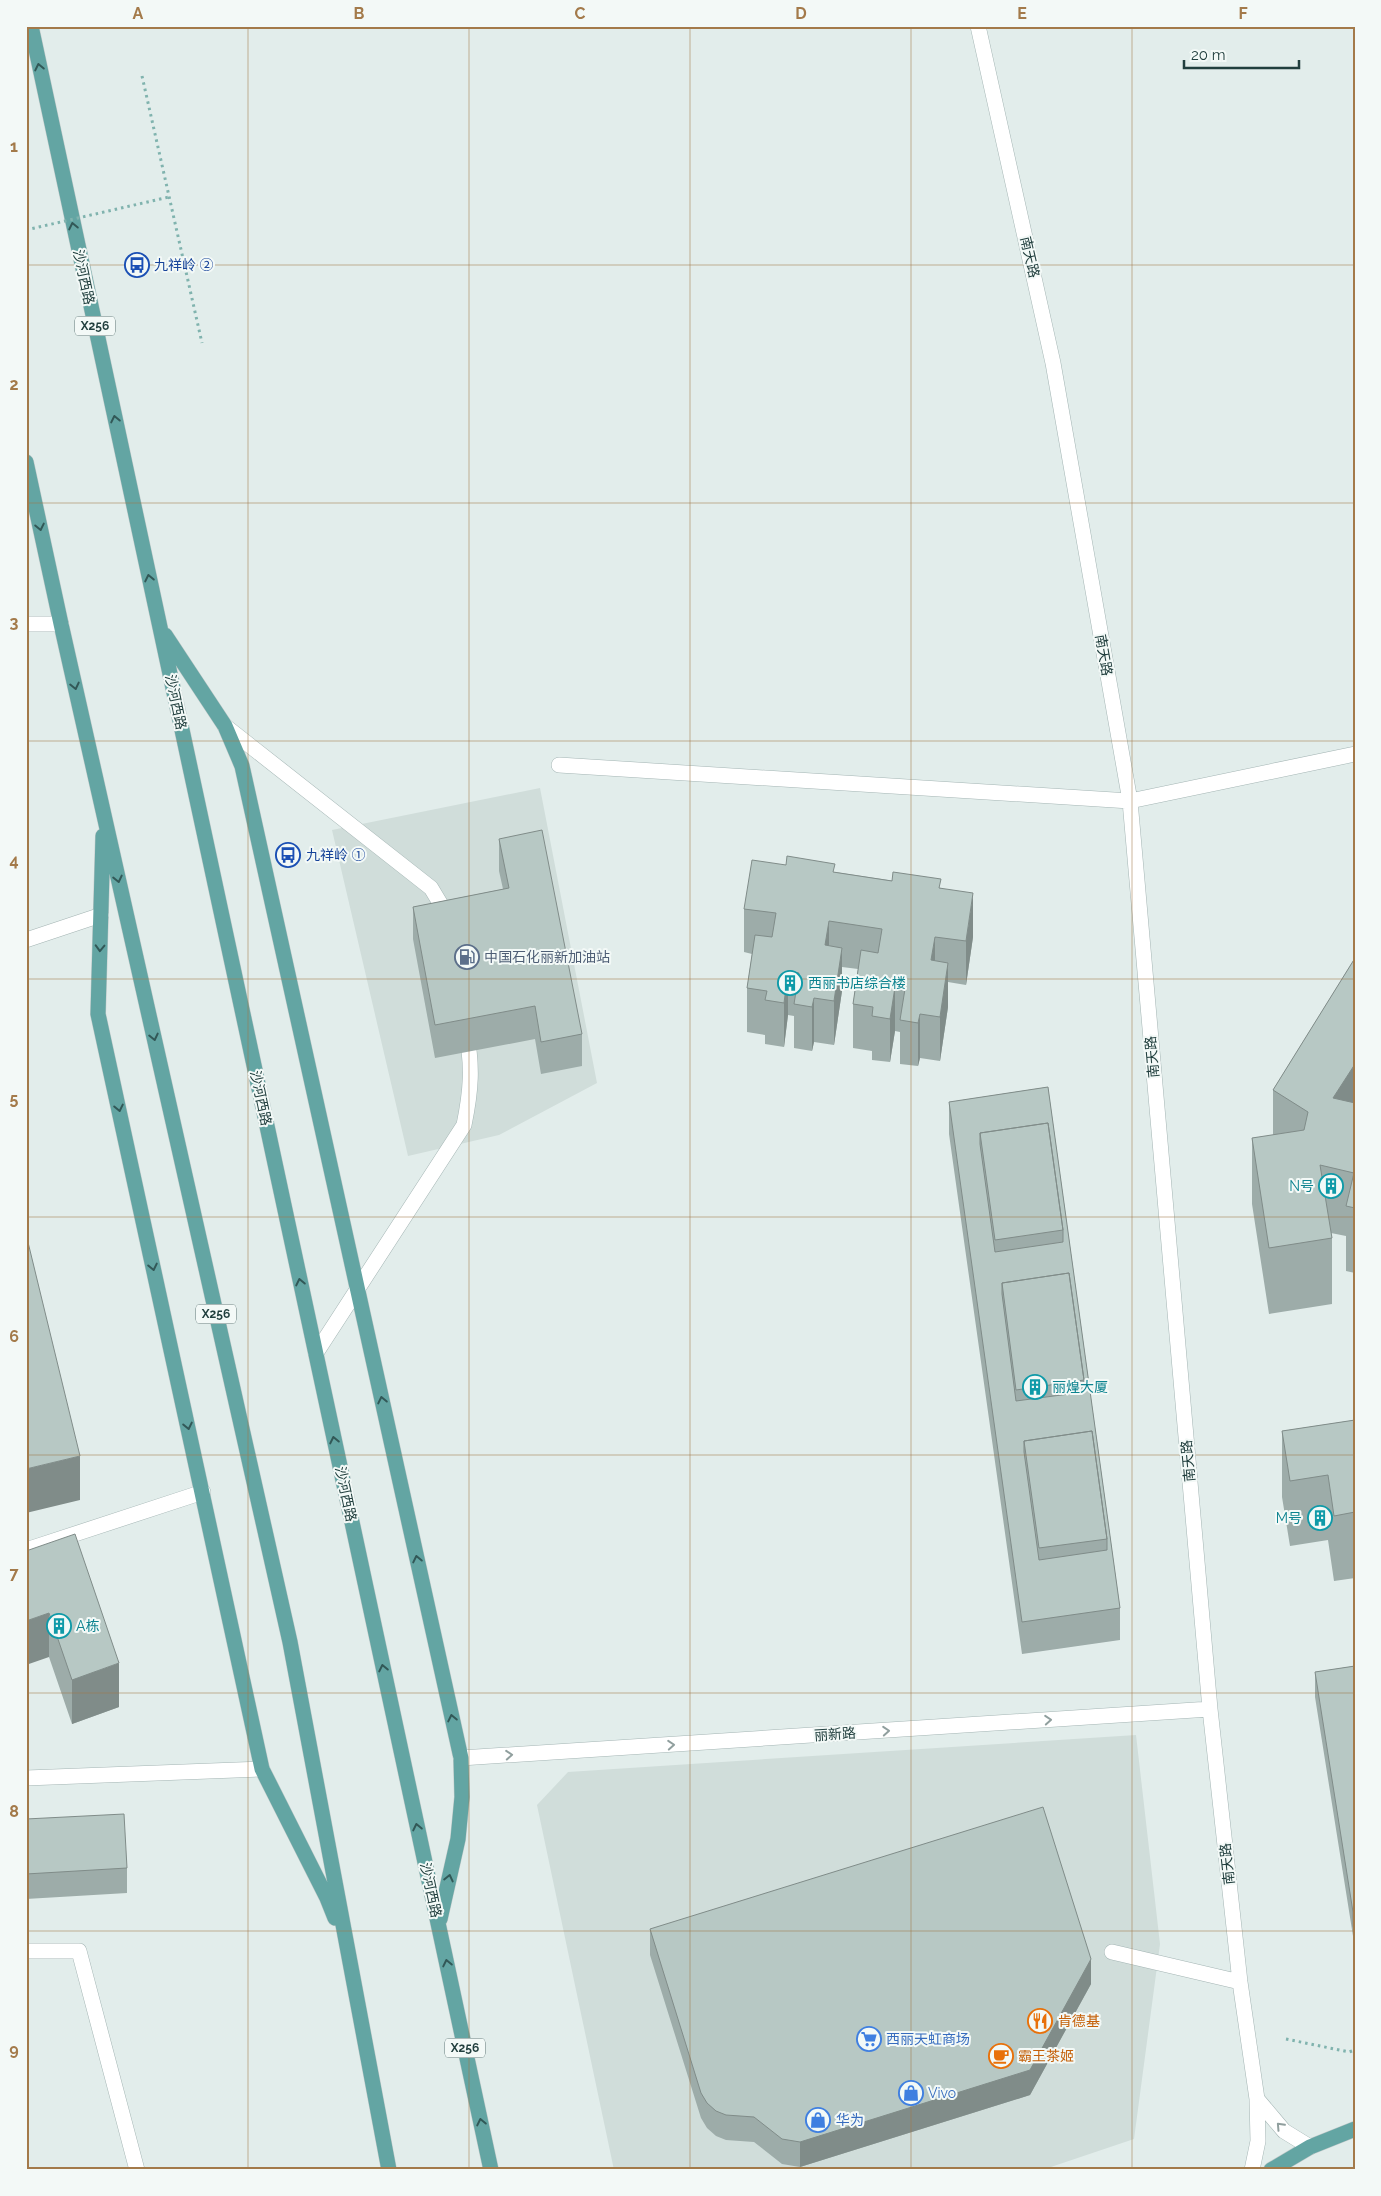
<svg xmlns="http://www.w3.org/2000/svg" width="1381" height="2196" viewBox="0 0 1381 2196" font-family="Raleway,'Noto Sans SC',sans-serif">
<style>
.built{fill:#d0ddda}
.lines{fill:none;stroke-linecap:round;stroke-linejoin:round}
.minor-casing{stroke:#a4b5b4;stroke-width:16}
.major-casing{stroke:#c1c9c9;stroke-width:16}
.path{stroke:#80b3ae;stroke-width:3;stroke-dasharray:2.5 4;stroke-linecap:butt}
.minor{stroke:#fff;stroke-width:15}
.major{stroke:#63a5a3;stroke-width:15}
.path-bridge{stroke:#80b3ae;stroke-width:3;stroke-dasharray:2.5 4;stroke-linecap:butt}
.wall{fill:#9daca9}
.shaded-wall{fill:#808c89}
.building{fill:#b7c8c4;stroke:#808c89;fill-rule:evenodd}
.oneway{stroke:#325857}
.oneway2{stroke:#909f9e}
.grid{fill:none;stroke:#a37a4a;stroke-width:1;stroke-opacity:0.55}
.labels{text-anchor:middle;stroke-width:4;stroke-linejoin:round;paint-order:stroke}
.shield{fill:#f3f9f7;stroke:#607776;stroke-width:1}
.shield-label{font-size:12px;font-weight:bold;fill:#213f3e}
.street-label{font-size:14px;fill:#213f3e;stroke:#f3f9f7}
.transit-label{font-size:14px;fill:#164399;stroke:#f3f9f7;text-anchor:start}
.service-label{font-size:14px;fill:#4e5e75;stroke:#f3f9f7;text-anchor:start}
.culture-label{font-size:14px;fill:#0d838f;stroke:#f3f9f7;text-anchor:start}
.food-label{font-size:14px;fill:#c56008;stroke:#f3f9f7;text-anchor:start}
.shop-label{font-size:14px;fill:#366cbe;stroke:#f3f9f7;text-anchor:start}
.neatline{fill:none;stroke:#a37a4a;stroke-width:2}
.grid-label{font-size:16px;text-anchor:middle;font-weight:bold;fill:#a37a4a}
</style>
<rect width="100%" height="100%" fill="#e2edeb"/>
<path class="built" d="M540,788l57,295 -98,52 -91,21 -76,-326z
M1136,1735l24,209 -26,195 -92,31h-428l-77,-365 31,-33z"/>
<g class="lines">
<defs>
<path id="minor" d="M978,26l75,337 77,438 80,908 30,273 17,117 1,42 -6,29
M26,624h35
M225,726l206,162 12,20 2,13
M559,765l571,36 225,-47
M26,940l75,-25
M316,1353l148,-228c7,-34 9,-59 2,-93
M26,1550l177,-58
M461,1758l749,-49
M26,1778l236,-9
M26,1951h53l58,219
M1112,1952l128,30
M1257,2099l27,32 26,16"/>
<path id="major" d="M31,26l460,2144
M26,462l35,162 229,1018 99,528
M165,635l60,91 17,40 219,992 1,39 -4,42 -18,80
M103,836l-5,178 164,755 65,129 8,20
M1271,2170l39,-23 45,-18"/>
</defs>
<use href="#minor" class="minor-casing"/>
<use href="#major" class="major-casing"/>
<path class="path" d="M142,76l60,267
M1286,2039l63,13 6,-2"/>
<use href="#minor" class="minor"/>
<use href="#major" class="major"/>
<path class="path-bridge" d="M26,230l143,-33"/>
</g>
<path class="wall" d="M499,839l83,195v32l-41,8 -6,-35 -100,19 -22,-119v-32l90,-18 -4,-18z
M835,872l106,16 32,49 -7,48 -18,-3v25l-8,54 -20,-3 -2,8 -18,-2v-32l-5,-1 -5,31 -18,-2v-9l-19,-3v-44l5,-35 -16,-2v24l-8,54 -20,-3 -2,9 -18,-3v-32l-6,-1 -4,32 -19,-3v-9l-18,-3v-44l5,-34 -8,-2v-43z
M1355,958v315l-9,-2v-35l-15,-3 1,5v66l-63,10 -17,-110v-66l21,-3v-45z
M1048,1087l72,521v32l-98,14 -73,-520v-32z
M1355,1420v158l-21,3 -6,-41 -38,6 -8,-49v-66z
M26,1551l93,156 -47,17 -23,-67z
M1355,1666v293l-2,-8v-15l-38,-239v-25z
M26,1819l101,49v25l-101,6z
M650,1929l441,55 -61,111 -230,72 -18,-3 -28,-22 -28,-2 -10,-4 -9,-8 -6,-10 -51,-163z"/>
<path class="shaded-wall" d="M973,893v44l-7,48v-44z
M829,921v44l-4,-20z
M935,937v43l-4,-20z
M842,948v43l-8,54v-44z
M948,963v44l-8,54v-44z
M788,971v44l-4,32v-44z
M895,987v44l-5,31v-43z
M814,998v44l-2,9v-44z
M920,1014v44l-2,8v-43z
M1355,1064v65l-22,-31z
M80,1456v44l-54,13v-44z
M49,1613v44l-23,8v-44z
M119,1663v44l-47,17v-44z
M1091,1959v25l-61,111 -230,72v-25z"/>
<path class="building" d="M542,830l40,204 -41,8 -6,-36 -100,19 -22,-118 96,-19 -10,-49z
M787,856l48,8 -2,8 59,9 1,-9 48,7 -2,9 34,5 -7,48 -31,-4 -4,23 17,3 -8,54 -20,-3 -2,9 -18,-3 5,-31 -10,-2 -5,32 -18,-3 1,-9 -20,-3 8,-54 17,3 4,-24 -53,-8 -4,24 17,3 -8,53 -20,-3 -2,9 -18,-3 5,-31 -11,-2 -4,32 -19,-3 2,-9 -20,-3 8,-53 17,2 4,-24 -32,-4 8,-49 34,5z
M1355,958v106l-22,34 22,5v105l-9,-2 8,-33 -34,-8 12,73 -63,10 -17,-110 52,-8 4,-18 -35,-22z
M1048,1087l72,521 -98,14 -73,-520zM1048,1123l15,107v12l-68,10 -15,-108v-11zM1069,1273l15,107v12l-68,9 -14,-107v-11zM1092,1431l15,108v11l-68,10 -15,-108v-11z
M1048,1123l15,107 -68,10 -15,-107z
M26,1234l54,222 -54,13z
M1069,1273l15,107 -68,10 -14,-107z
M1355,1420v92l-21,4 -6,-41 -38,6 -8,-50z
M1092,1431l15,108 -68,9 -15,-107z
M75,1534l44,129 -47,17 -23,-67 -23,8v-70z
M1355,1666v268l-2,-8v-14l-38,-240z
M1043,1807l48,152 -61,111 -230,72 -18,-3 -28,-22 -28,-2 -10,-4 -9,-8 -6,-10 -51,-164z
M124,1814l3,54 -101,6v-55z"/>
<defs><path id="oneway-chevron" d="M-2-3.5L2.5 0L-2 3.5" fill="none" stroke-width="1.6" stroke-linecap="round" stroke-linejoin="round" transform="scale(1.25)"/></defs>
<g class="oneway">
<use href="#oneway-chevron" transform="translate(39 67) rotate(-102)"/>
<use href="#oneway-chevron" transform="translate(73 226) rotate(-102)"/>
<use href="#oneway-chevron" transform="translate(115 419) rotate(-102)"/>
<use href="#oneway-chevron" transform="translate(40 527) rotate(78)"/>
<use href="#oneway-chevron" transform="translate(149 578) rotate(-102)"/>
<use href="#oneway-chevron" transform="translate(75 686) rotate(77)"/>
<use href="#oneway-chevron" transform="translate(118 879) rotate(77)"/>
<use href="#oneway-chevron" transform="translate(100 948) rotate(92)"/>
<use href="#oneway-chevron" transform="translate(154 1037) rotate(77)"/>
<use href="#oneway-chevron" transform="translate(119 1108) rotate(78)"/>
<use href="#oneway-chevron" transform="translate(153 1267) rotate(78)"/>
<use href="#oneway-chevron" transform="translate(300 1282) rotate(-102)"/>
<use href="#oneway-chevron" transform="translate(382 1400) rotate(-102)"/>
<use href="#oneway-chevron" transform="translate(188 1426) rotate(78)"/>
<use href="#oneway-chevron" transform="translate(334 1440) rotate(-102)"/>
<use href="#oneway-chevron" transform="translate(417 1559) rotate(-102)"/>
<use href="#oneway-chevron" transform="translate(383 1668) rotate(-102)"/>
<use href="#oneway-chevron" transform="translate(452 1718) rotate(-102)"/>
<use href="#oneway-chevron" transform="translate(417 1827) rotate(-102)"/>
<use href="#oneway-chevron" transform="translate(449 1878) rotate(-77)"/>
<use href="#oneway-chevron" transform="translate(447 1963) rotate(-102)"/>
<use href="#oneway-chevron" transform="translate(481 2122) rotate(-102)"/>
</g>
<g class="oneway2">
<use href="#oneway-chevron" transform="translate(1048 1720) rotate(-4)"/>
<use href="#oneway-chevron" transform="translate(886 1731) rotate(-4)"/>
<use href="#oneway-chevron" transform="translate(671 1745) rotate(-4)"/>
<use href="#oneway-chevron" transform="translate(509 1755) rotate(-4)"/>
<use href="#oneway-chevron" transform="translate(1280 2126) rotate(-133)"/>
</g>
<path class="grid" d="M248,26v2144M469,26v2144M690,26v2144M911,26v2144M1132,26v2144M26,265h1329M26,503h1329M26,741h1329M26,979h1329M26,1217h1329M26,1455h1329M26,1693h1329M26,1931h1329"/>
<defs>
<symbol id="bus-ring" viewBox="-11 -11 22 22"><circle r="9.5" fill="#f3f9f7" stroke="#1a4fb4" stroke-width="1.5"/><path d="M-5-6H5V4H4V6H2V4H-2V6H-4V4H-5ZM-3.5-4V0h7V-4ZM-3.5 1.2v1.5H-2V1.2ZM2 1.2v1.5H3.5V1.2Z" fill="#1a4fb4"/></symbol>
<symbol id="fuel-ring" viewBox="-11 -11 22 22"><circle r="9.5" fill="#f3f9f7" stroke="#5c6f8a" stroke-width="1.5"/><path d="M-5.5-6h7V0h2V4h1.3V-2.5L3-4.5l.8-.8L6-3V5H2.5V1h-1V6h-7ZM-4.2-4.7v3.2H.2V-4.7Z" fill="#5c6f8a"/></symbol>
<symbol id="building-ring" viewBox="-11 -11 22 22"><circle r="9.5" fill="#f3f9f7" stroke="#0f9aa8" stroke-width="1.5"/><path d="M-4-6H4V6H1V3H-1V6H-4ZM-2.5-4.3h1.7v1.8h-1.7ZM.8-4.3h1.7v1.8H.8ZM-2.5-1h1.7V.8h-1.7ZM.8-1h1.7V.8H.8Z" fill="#0f9aa8"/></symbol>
<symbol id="restaurant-ring" viewBox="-11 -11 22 22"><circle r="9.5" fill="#f3f9f7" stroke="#e8710a" stroke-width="1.5"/><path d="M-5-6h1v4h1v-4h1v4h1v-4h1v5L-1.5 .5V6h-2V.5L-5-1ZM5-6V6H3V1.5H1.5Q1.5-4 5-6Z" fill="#e8710a"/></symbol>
<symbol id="supermarket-ring" viewBox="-11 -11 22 22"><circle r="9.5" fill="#f3f9f7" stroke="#3f7fe0" stroke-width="1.5"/><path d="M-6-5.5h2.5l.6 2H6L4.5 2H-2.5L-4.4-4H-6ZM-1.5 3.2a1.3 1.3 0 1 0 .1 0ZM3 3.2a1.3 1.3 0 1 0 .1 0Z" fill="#3f7fe0"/></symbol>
<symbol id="cafe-ring" viewBox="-11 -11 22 22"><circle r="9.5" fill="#f3f9f7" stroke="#e8710a" stroke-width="1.5"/><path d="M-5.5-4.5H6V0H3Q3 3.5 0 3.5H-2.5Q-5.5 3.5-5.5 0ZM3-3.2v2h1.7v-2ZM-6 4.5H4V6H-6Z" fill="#e8710a"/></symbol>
<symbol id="shop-ring" viewBox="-11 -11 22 22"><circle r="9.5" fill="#f3f9f7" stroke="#3f7fe0" stroke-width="1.5"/><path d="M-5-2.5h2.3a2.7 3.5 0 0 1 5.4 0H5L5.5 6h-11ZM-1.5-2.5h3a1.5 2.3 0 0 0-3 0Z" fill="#3f7fe0"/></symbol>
</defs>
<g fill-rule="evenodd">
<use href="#bus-ring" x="123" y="251" width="28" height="28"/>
<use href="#bus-ring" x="274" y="841" width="28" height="28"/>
<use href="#fuel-ring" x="453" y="943" width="28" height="28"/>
<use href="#building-ring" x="776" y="969" width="28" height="28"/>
<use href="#building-ring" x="1317" y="1172" width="28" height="28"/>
<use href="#building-ring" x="1021" y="1373" width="28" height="28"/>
<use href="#building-ring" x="1306" y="1504" width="28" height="28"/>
<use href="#building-ring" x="45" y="1612" width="28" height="28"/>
<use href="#restaurant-ring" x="1026" y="2007" width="28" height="28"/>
<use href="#supermarket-ring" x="855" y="2025" width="28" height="28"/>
<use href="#cafe-ring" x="987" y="2042" width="28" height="28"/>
<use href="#shop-ring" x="897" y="2079" width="28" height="28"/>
<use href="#shop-ring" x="804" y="2106" width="28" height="28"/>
</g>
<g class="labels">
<g class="shield">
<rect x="75" y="316.5" width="40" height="19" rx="4"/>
<rect x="196" y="1304.5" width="40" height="19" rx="4"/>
<rect x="445" y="2038.5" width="40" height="19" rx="4"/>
</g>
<g class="shield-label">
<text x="95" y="330">X256</text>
<text x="216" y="1318">X256</text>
<text x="465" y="2052">X256</text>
</g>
<g class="street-label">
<text transform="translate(1030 257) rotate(77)" y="5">南天路</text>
<text transform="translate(84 277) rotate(78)" y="5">沙河西路</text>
<text transform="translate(1104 655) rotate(80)" y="5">南天路</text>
<text transform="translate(176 702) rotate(78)" y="5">沙河西路</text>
<text transform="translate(1152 1057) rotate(-95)" y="5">南天路</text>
<text transform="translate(261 1098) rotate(78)" y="5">沙河西路</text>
<text transform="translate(1188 1461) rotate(-95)" y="5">南天路</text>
<text transform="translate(346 1494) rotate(78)" y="5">沙河西路</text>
<text transform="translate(835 1734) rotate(-4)" y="5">丽新路</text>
<text transform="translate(1227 1864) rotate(-96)" y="5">南天路</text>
<text transform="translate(431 1890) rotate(78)" y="5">沙河西路</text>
</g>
<g class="transit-label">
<text x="154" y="270">九祥岭 ②</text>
<text x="306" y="860">九祥岭 ①</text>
</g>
<g class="service-label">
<text x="484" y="962">中国石化丽新加油站</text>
</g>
<g class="culture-label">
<text x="808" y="988">西丽书店综合楼</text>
<text x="1314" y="1191" text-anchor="end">N号</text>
<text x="1052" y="1392">丽煌大厦</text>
<text x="1302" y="1523" text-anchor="end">M号</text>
<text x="76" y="1631">A栋</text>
</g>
<g class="food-label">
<text x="1058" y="2026">肯德基</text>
<text x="1018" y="2061">霸王茶姬</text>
</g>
<g class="shop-label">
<text x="886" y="2044">西丽天虹商场</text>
<text x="928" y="2098">Vivo</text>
<text x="836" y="2125">华为</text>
</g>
</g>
<rect width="1381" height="2196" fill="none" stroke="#f3f9f7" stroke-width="55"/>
<path d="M1184 60v8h115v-8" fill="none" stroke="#213f3e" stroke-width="2.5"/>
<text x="1191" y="60" font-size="15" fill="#213f3e" stroke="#f3f9f7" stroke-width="4" paint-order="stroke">20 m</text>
<rect x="28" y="28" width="1326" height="2140" class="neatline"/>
<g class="grid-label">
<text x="138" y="19">A</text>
<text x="359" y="19">B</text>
<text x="580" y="19">C</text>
<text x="801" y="19">D</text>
<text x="1022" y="19">E</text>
<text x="1243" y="19">F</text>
<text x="14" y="152">1</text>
<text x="14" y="390">2</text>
<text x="14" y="628">3</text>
<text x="14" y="866">4</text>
<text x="14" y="1104">5</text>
<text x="14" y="1342">6</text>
<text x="14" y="1579">7</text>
<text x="14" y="1817">8</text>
<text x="14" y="2055">9</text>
</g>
</svg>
